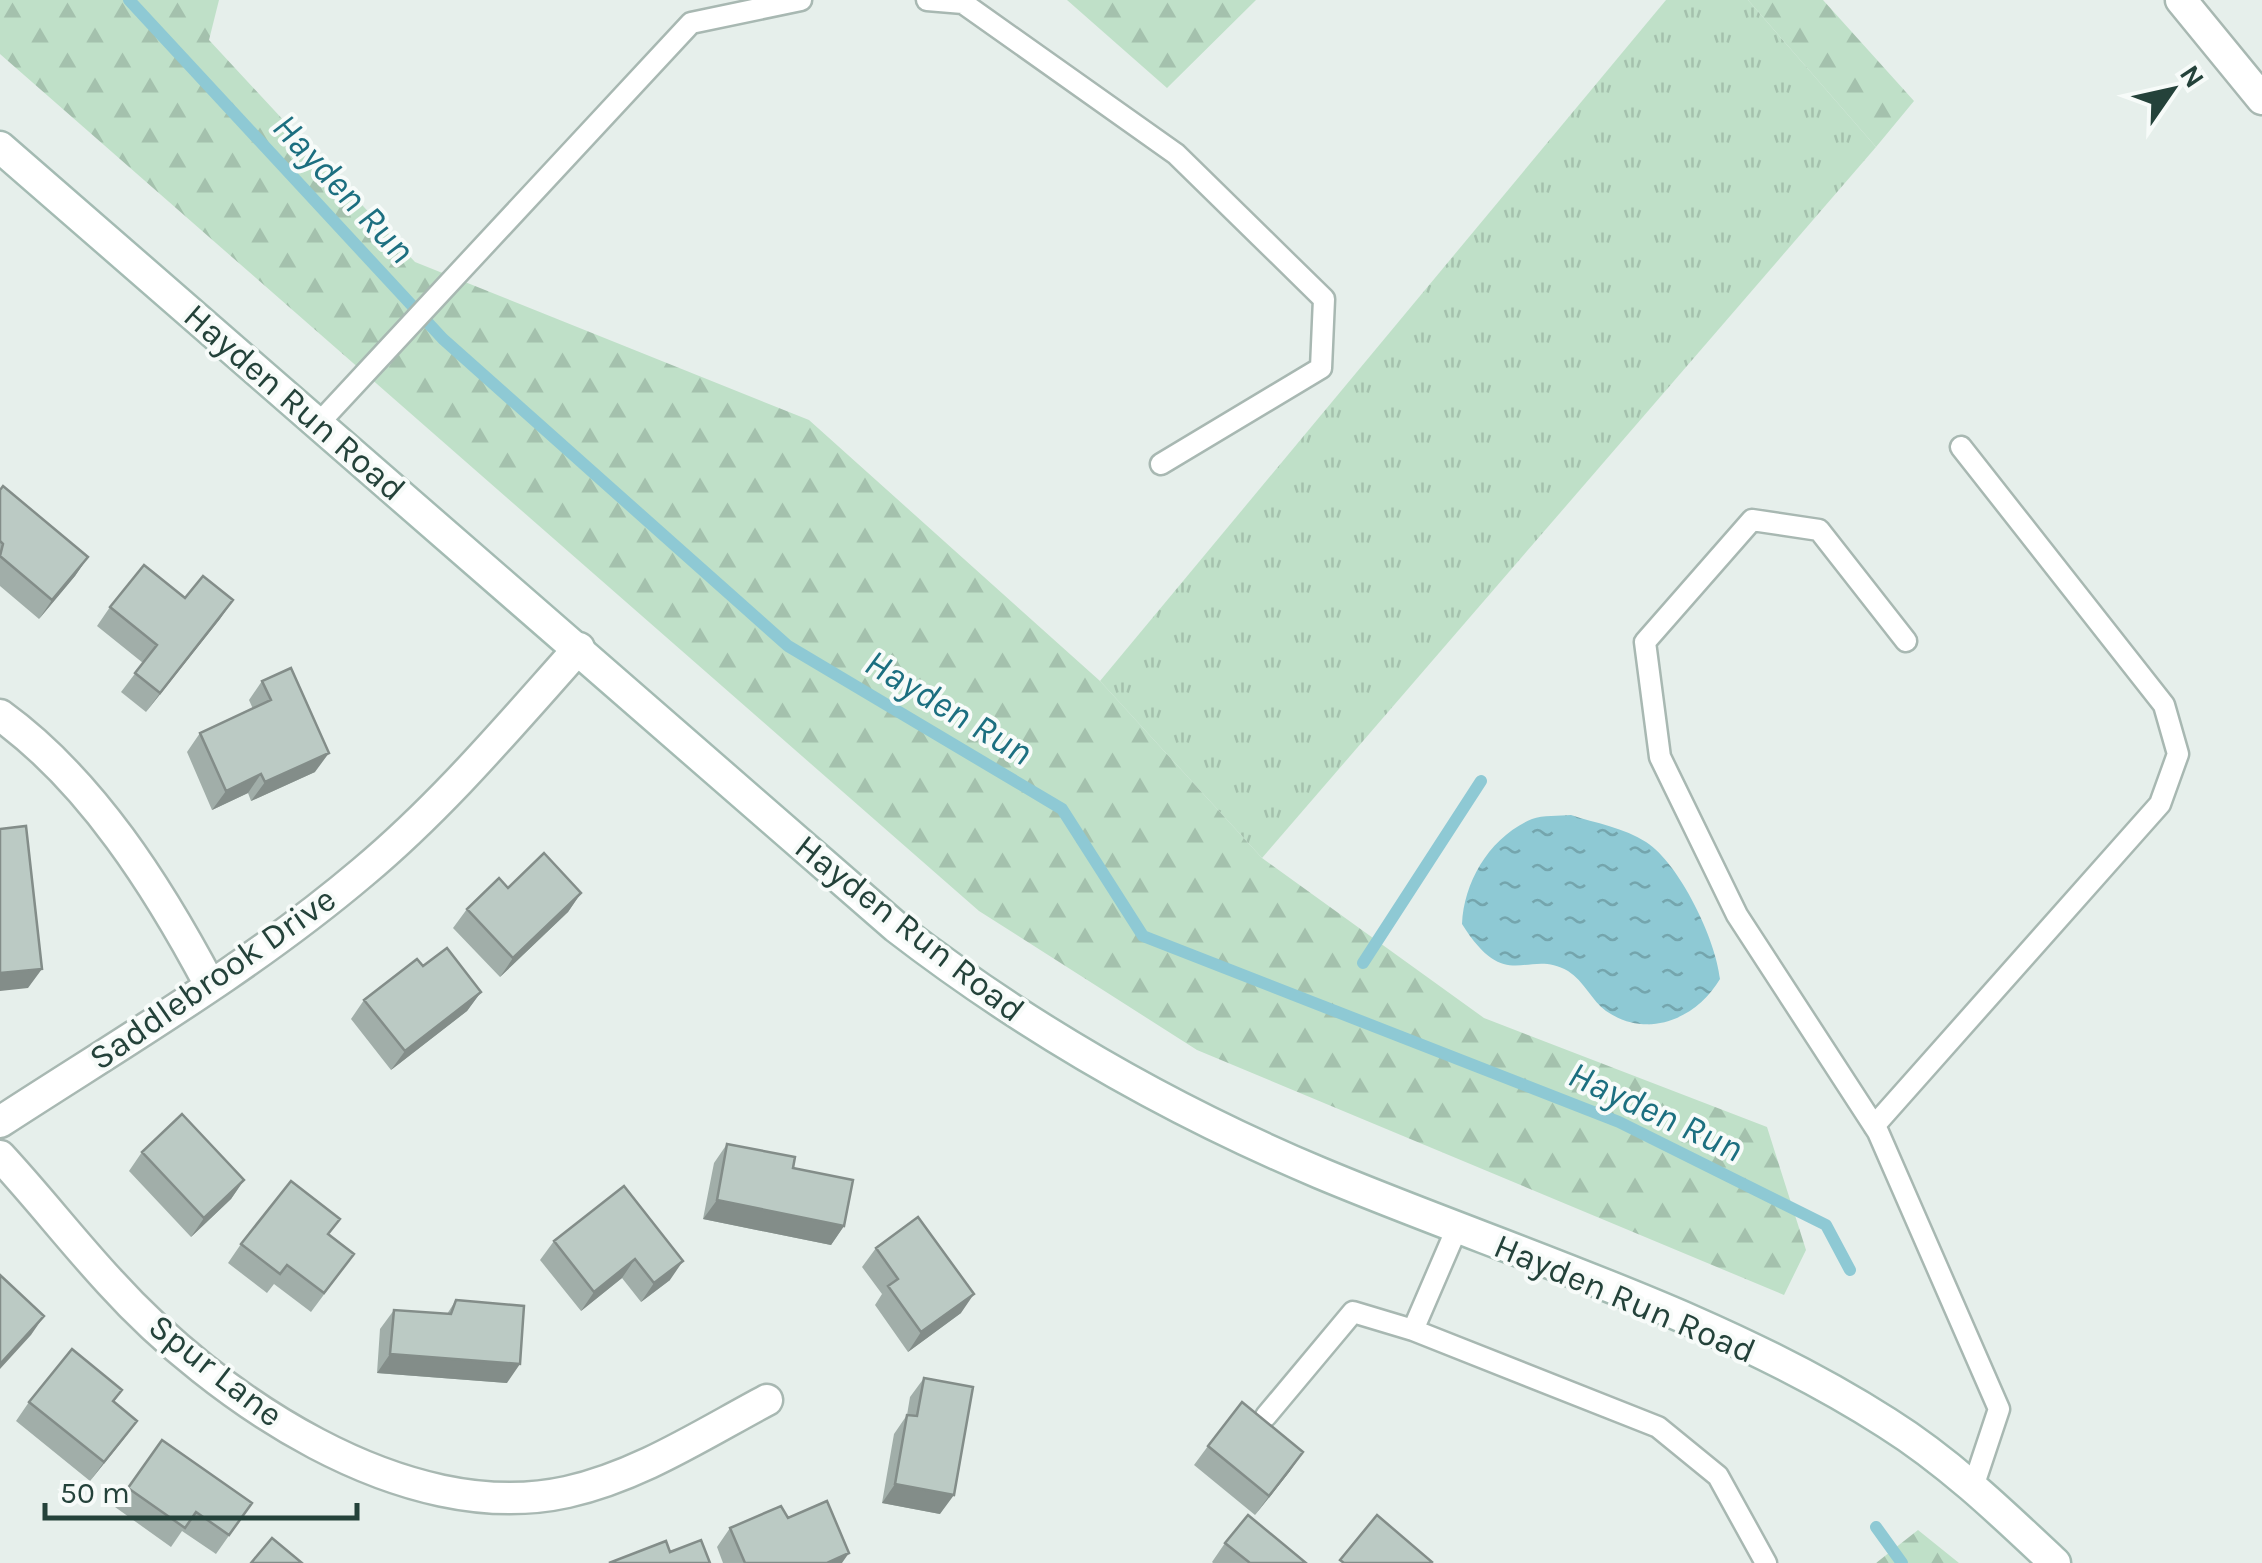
<svg xmlns="http://www.w3.org/2000/svg" width="2262" height="1563" viewBox="0 0 2262 1563" font-family="Karla,sans-serif">
<style>
.grass{fill:url(#grass-tufts)}
.forest{fill:url(#forest-firs)}
.water{fill:url(#water-ripples)}
.lines{fill:none;stroke-linecap:round;stroke-linejoin:round}
.stream{stroke:#8ec9d4;stroke-width:12}
.service-casing{stroke:#a8b8b2;stroke-width:25}
.minor-casing{stroke:#a8b8b2;stroke-width:35}
.secondary-casing{stroke:#a4bbb3;stroke-width:35}
.service{stroke:#fff;stroke-width:20}
.minor{stroke:#fff;stroke-width:30}
.secondary{stroke:#fff;stroke-width:30}
.wall{fill:#a1aea9}
.shaded-wall{fill:#838d89}
.building{fill:#bbcac4;stroke:#838d89;stroke-width:2.5}
.labels{text-anchor:middle;stroke-width:8;stroke-linejoin:round;paint-order:stroke}
.street-label{font-size:35px;fill:#24423a;stroke:#f7fbf9}
.water-label{font-size:38px;font-style:italic;fill:#1c6f80;stroke:#f7fbf9}
</style>
<defs>
<pattern id="grass-tufts" width="24" height="20" patternUnits="userSpaceOnUse" patternTransform="scale(2.5)"><rect width="24" height="20" fill="#bfe0c8"/><path d="M3 7l-1-3M5 7V3M7 7l1-3M15 17l-1-3M17 17v-4M19 17l1-3" fill="none" stroke="#a4c1ad"/></pattern>
<pattern id="forest-firs" width="22" height="20" patternUnits="userSpaceOnUse" patternTransform="scale(2.5)"><rect width="22" height="20" fill="#bfe0c8"/><path d="M5 1l3.5 6h-7zM16 11l3.5 6h-7z" fill="#a4c1ad"/></pattern>
<pattern id="water-ripples" width="26" height="14" patternUnits="userSpaceOnUse" patternTransform="scale(2.5)"><rect width="26" height="14" fill="#8ec9d4"/><path d="M2 4q2-2 4 0t4 0M15 11q2-2 4 0t4 0" fill="none" stroke="#74a5ad"/></pattern>
</defs>
<rect width="100%" height="100%" fill="#e6efeb"/>
<path class="grass" d="M1666,0h82l128,147 -614,711 -162,-177z"/>
<path class="forest" d="M0,0h219l-10,40 206,222 394,158 291,261 162,177 222,160 283,109 39,123 -22,45 -587,-245 -218,-139 -979,-857z
M1067,0h189l-89,88z
M1748,0h75l91,101 -38,46z
M1918,1530l41,33h-83z"/>
<path class="water" d="M1571,815c24,8 54,13 75,27 34,22 70,98 74,137 -23,39 -72,61 -114,32 -14,-10 -22,-30 -38,-40 -41,-24 -61,25 -106,-47 2,-43 28,-87 70,-105 11,-4 27,-3 39,-4z"/>
<g class="lines">
<path class="stream" d="M129,0l314,339 345,307 274,163 81,127 476,186 207,103 24,45
M1363,963l118,-182
M1876,1527l26,36"/>
<defs>
<path id="service" d="M927,0l36,3 213,151 148,145 -3,69 -160,96
M319,423l372,-400 110,-23
M1906,641l-87,-111 -67,-10 -107,122 15,115 77,158 141,217 121,277 -26,78
M1874,1126l286,-322 18,-50 -14,-49 -203,-258
M1457,1228l-44,102 245,97 60,49 48,87
M1266,1416l87,-104 60,18"/>
<path id="minor" d="M2181,0l81,99
M0,715c91,66 158,172 210,270
M0,1122c123,-80 251,-155 363,-250 80,-67 147,-147 216,-224
M0,1156c38,41 72,85 110,126 104,115 294,246 457,210 72,-16 136,-58 200,-92"/>
<path id="secondary" d="M0,147l896,780c131,101 272,182 424,246 186,78 397,141 567,250 62,39 115,90 168,140"/>
</defs>
<use href="#service" class="service-casing"/>
<use href="#minor" class="minor-casing"/>
<use href="#secondary" class="secondary-casing"/>
<use href="#service" class="service"/>
<use href="#minor" class="minor"/>
<use href="#secondary" class="secondary"/>
</g>
<path class="wall" d="M0,490l88,67 -13,19 -36,43 -39,-33z
M185,598l48,2 -87,112 -25,-20 22,-29 -46,-37 13,-19z
M262,681l53,91 -64,29 -3,-8 -36,17 -25,-58 13,-19 53,-24 -4,-9z
M508,888l73,5 -13,19 -68,65 -47,-49 14,-19z
M423,966l58,26 -14,19 -76,59 -40,-51 13,-19z
M727,1144l66,24 51,58 -13,19 -128,-26 11,-56z
M142,1152l102,28 -13,19 -40,38 -62,-66z
M624,1186l46,94 -29,22 -19,-24 -41,33 -41,-51 14,-19z
M329,1235l11,38 -29,39 -37,-28 -7,9 -39,-30 13,-19z
M876,1248l85,65 -53,39 -33,-47 7,-11 -20,-27z
M456,1300l51,83 -130,-10 3,-44 14,-19 53,4z
M924,1378l16,136 -58,-11 12,-69 13,-19 3,-18z
M122,1390l-8,12 23,19 -47,60 -74,-60 13,-19z
M162,1440l90,63 -36,51 -34,-23 -11,16 -56,-40z
M1208,1446l82,25 -35,44 -61,-50z
M788,1518l54,45h-119l-6,-16 13,-19z
M1225,1543l81,20h-93l-1,-1z"/>
<path class="shaded-wall" d="M88,557l-13,19 -36,43 13,-19z
M233,600l-13,19 -74,93 14,-19z
M329,753l-14,19 -64,29 14,-19z
M261,774l-13,19 -36,17 14,-19z
M581,893l-13,19 -68,65 13,-19z
M42,969l-14,19 -28,3v-18z
M481,992l-14,19 -76,59 14,-19z
M244,1180l-13,19 -40,38 13,-19z
M717,1200l127,26 -13,19 -128,-26z
M635,1259l-13,19 -41,33 13,-19z
M683,1261l-13,19 -29,22 13,-19z
M974,1294l-13,19 -53,39 13,-20z
M44,1316l-13,19 -31,34v-5z
M390,1354l130,10 -13,19 -130,-10z
M137,1421l-14,19 -33,41 14,-19z
M1303,1452l-13,19 -35,44 14,-19z
M895,1484l59,11 -14,19 -58,-11z
M849,1553l-7,10h-15z"/>
<path class="building" d="M3,486l85,71 -36,43 -52,-44 3,-12 -3,-3v-51z
M144,565l41,33 18,-22 30,24 -73,93 -25,-20 22,-28 -47,-38z
M291,668l38,85 -64,29 -4,-8 -35,17 -26,-58 71,-33 -9,-19z
M26,826l16,143 -42,4v-144z
M544,853l37,40 -68,65 -46,-49 32,-31 9,10z
M447,948l34,44 -76,59 -41,-51 53,-41 6,7z
M182,1114l62,66 -40,38 -62,-66z
M727,1144l68,13 -2,11 60,12 -9,46 -127,-26z
M291,1181l49,38 -12,15 26,20 -30,39 -37,-28 -7,9 -39,-30z
M624,1186l59,75 -29,22 -19,-24 -41,33 -40,-51z
M918,1217l56,77 -53,38 -33,-46 10,-7 -22,-31z
M0,1275l44,41 -44,48z
M456,1300l68,6 -4,58 -130,-10 4,-44 57,4z
M72,1349l50,41 -9,11 24,20 -33,41 -75,-60z
M924,1378l49,9 -19,108 -59,-11 12,-69 10,1z
M1242,1402l61,50 -34,44 -61,-50z
M162,1440l90,63 -23,32 -33,-23 -11,16 -57,-40z
M827,1501l22,52 -22,10h-82l-15,-35 51,-22 7,12z
M1248,1515l58,48h-56l-25,-20z
M1377,1515l55,47 -1,1h-87l-4,-3z
M272,1538l30,25h-51z
M701,1540l9,23h-101l57,-22 4,11z"/>
<g class="labels">
<g class="street-label">
<text transform="translate(295 402) rotate(41)" y="12">Hayden Run Road</text>
<text transform="translate(910 928) rotate(38)" y="12">Hayden Run Road</text>
<text transform="translate(212 978) rotate(-35)" y="12">Saddlebrook Drive</text>
<text transform="translate(1625 1298) rotate(23)" y="12">Hayden Run Road</text>
<text transform="translate(216 1370) rotate(38)" y="12">Spur Lane</text>
</g>
<g class="water-label">
<text transform="translate(344 188) rotate(47)" y="13">Hayden Run</text>
<text transform="translate(949 707) rotate(31)" y="13">Hayden Run</text>
<text transform="translate(1656 1111) rotate(25)" y="13">Hayden Run</text>
</g>
</g>
<g transform="translate(2172 90) rotate(56)" stroke="#f7fbf9" stroke-width="8" paint-order="stroke">
<path d="M0-8L18 38L0 25L-18 38Z" fill="#24423a"/>
<text y="-15" font-size="28" font-weight="bold" text-anchor="middle" fill="#24423a">N</text>
</g>
<path d="M45 1503v15h312v-15" fill="none" stroke="#24423a" stroke-width="5"/>
<text x="60" y="1503" font-size="30" fill="#24423a" stroke="#f7fbf9" stroke-width="8" paint-order="stroke">50 m</text>
</svg>
